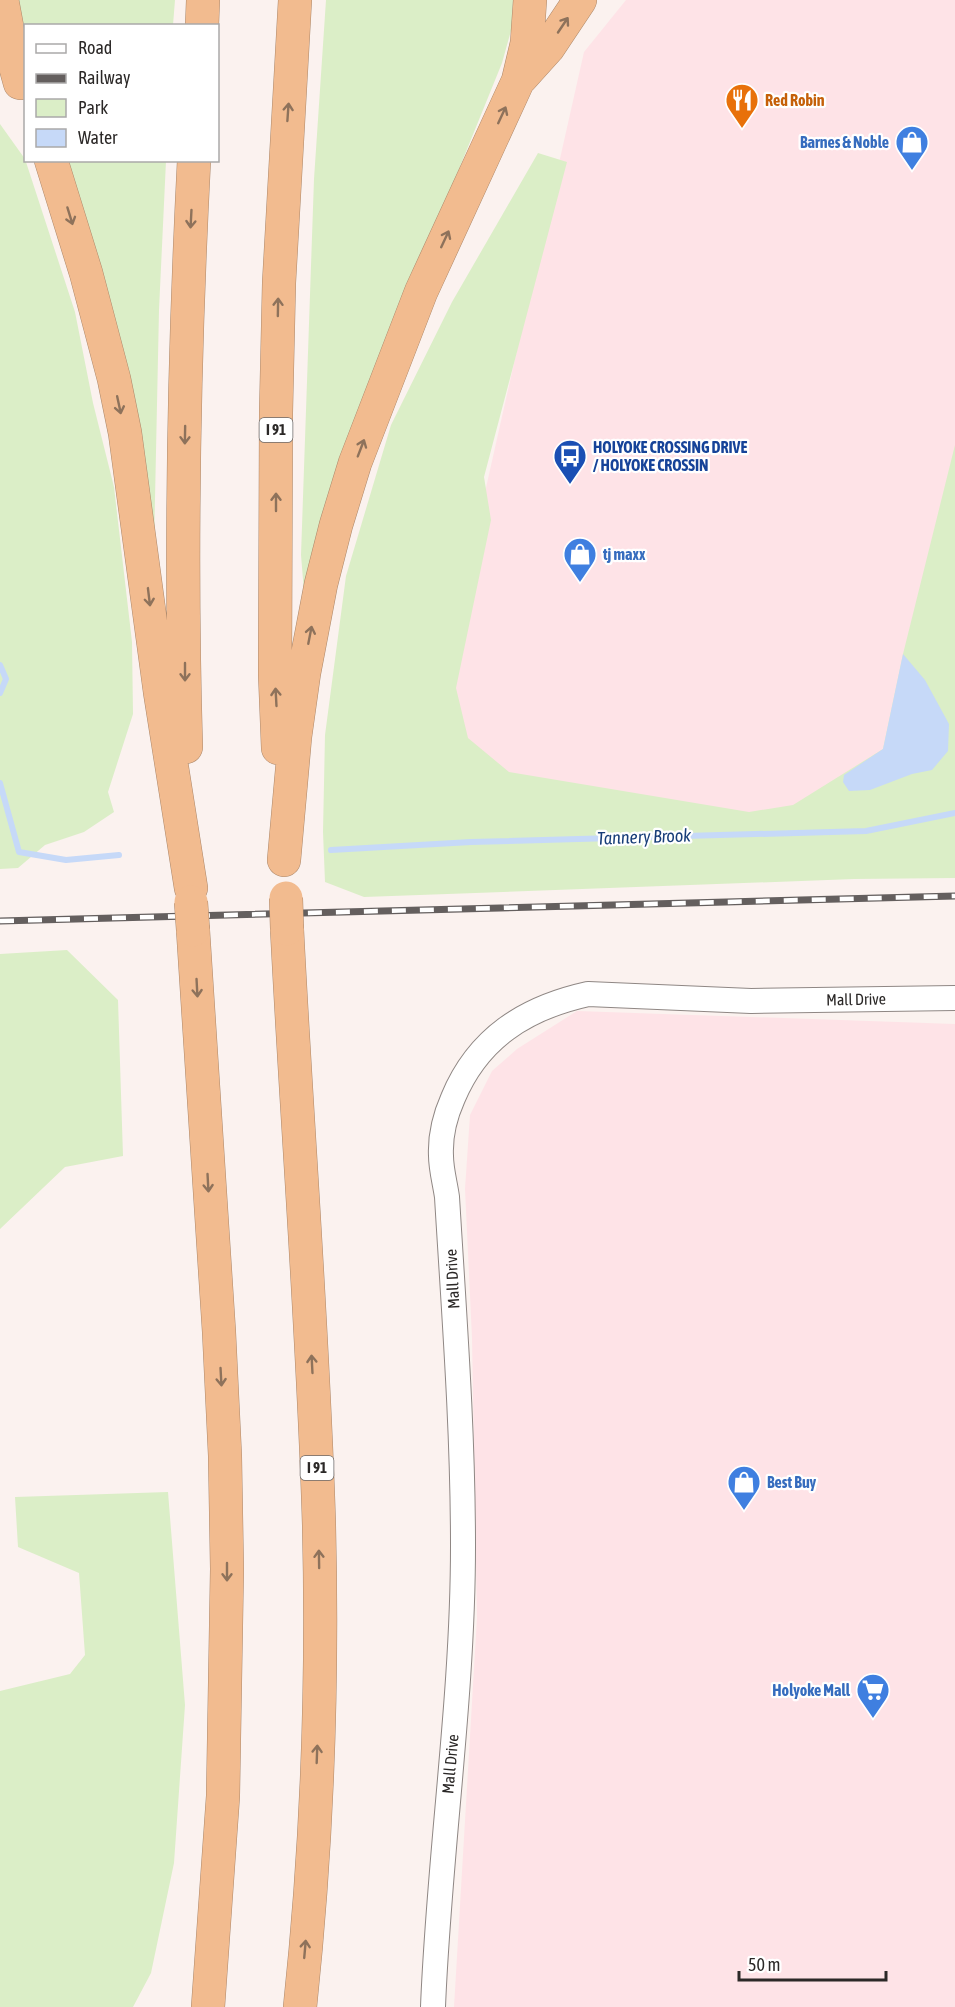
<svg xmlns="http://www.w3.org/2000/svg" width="955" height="2007" viewBox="0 0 955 2007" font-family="'Asap Condensed',sans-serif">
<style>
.commercial{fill:#fee3e7}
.green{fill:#dbeec7}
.water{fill:#c6d9f8}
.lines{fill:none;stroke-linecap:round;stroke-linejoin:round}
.stream{stroke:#c6d9f8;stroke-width:6}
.minor-casing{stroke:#8f8784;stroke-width:26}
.highway-casing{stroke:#ac886b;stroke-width:34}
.minor{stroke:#fff;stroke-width:24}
.highway{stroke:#f2bb8f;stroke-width:33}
.rail-casing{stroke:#645f5e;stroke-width:7}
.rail{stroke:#fff;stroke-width:4.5;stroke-dasharray:14;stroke-linecap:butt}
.highway-bridge-casing{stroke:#ac886b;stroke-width:34;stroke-linecap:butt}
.highway-bridge{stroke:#f2bb8f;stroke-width:33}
.oneway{stroke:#8e725b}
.labels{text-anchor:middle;stroke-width:4.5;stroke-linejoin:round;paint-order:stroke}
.shield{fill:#fff;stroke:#6b6868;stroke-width:1.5}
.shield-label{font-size:15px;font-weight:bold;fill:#2b2827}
.food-label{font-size:16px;font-weight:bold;fill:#c56008;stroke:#fff;text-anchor:start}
.shop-label{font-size:16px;font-weight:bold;fill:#366cbe;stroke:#fff;text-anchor:end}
.transit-label{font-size:16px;font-weight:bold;fill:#164399;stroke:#fff;text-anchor:start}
.street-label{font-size:16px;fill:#2b2827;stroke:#fff}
.water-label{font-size:18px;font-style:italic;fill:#173d78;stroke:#fff}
</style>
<rect width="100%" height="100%" fill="#fbf2ef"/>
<path class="commercial" d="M626,0h329v531l-53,232 -138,63 -339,-67 159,-707z
M577,1011l378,13v983h-501l23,-389 -5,-280 -7,-149 5,-74 22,-44 25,-22z"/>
<path class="green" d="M14,0h161l-2,25 -147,1 -1,24z
M326,0h187l-1,27 -10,36 -71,175 -127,354 -3,-37 13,-376z
M0,124l25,35 50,153 18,91 21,84 18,155 1,72 -25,78 6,20 -30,20 -39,13 -27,23 -18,1z
M538,153l29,9 -83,315 7,43 -35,168 12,50 41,34 240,40 44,-7 90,-56 20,-95 52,-209v433l-101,1 -490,18 -39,-15 -2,-50 2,-97 21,-159 45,-151 61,-123z
M61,161h105l-7,149 -5,237z
M67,950l51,50 5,156 -58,11 -65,62v-275z
M168,1492l17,213 -11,158 -23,110 -18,34h-133v-316l70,-17 15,-19 -6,-82 -61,-26 -3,-50z"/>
<path class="water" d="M903,654l22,26 24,44 -1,27 -16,19 -20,4 -42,16 -21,1 -6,-9 1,-7 39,-26z"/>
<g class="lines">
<path class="stream" d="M0,665l6,14 -6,14
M0,783l19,69 47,8 53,-5
M331,850l140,-8 395,-11 89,-18"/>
<defs>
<path id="minor" d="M433,2007c6,-154 30,-307 30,-461 0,-117 -9,-233 -16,-349 -2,-14 -6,-28 -6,-41 -1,-20 4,-40 12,-58 25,-60 72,-90 135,-104l163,7 204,-3"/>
<path id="highway" d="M2,0l10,54 8,29
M202,26l1,-26
M521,78l27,-30 32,-48
M51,160l35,113 28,106 11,54 35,259 31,196
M186,747c-6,-196 -2,-392 8,-587
M278,748l-3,-74 1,-261 3,-130 16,-283
M284,860l11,-123 9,-64 17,-89 15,-59 19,-62 66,-171 97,-211 9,-38 3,-43
M287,929c10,198 26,397 32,596 4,160 -2,322 -19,482
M193,930l26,402 6,124 2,113 -4,227 -15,211"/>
</defs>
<use href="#minor" class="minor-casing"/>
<use href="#highway" class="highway-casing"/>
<use href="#minor" class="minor"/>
<use href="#highway" class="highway"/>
<defs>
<path id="rail" d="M0,921l955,-25"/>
</defs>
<use href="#rail" class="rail-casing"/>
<use href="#rail" class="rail"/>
<defs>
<path id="highway-bridge" d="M286,898l1,31
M191,902l2,28"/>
</defs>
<use href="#highway-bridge" class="highway-bridge-casing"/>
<use href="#highway-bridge" class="highway-bridge"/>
</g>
<defs><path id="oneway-shaft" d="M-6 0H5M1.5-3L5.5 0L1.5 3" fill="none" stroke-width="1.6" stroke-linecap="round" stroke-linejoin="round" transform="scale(1.5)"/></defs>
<g class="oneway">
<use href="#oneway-shaft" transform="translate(563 25) rotate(-56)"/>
<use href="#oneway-shaft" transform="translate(288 112) rotate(-86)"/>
<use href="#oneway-shaft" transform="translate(502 115) rotate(-65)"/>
<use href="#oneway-shaft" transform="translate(70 216) rotate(73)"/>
<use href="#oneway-shaft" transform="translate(191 219) rotate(93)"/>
<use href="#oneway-shaft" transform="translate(445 239) rotate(-65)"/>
<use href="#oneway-shaft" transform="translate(278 307) rotate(-89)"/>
<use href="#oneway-shaft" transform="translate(119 405) rotate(78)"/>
<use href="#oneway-shaft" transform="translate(185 435) rotate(91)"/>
<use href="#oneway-shaft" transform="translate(361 448) rotate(-69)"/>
<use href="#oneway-shaft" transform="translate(276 502) rotate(-90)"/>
<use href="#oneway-shaft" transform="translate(149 597) rotate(83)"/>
<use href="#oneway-shaft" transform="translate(310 635) rotate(-79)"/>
<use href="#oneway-shaft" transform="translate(185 672) rotate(90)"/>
<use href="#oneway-shaft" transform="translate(276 697) rotate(-93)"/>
<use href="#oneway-shaft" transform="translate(197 988) rotate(87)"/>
<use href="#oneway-shaft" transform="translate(208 1183) rotate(87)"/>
<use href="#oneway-shaft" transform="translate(312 1364) rotate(-93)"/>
<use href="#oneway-shaft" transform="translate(221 1377) rotate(87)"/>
<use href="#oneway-shaft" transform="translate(319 1559) rotate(-91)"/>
<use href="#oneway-shaft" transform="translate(227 1572) rotate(90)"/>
<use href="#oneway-shaft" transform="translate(317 1754) rotate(-88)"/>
<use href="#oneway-shaft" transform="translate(305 1949) rotate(-85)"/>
</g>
<defs>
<symbol id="restaurant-pin" viewBox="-11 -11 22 30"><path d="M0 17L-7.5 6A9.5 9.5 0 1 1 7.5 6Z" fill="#e8710a" stroke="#fff"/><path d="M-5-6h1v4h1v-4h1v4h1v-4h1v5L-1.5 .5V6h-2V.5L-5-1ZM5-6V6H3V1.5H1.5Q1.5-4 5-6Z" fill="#fff"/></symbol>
<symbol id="shop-pin" viewBox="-11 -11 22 30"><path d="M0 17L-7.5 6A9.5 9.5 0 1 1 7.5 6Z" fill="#3f7fe0" stroke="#fff"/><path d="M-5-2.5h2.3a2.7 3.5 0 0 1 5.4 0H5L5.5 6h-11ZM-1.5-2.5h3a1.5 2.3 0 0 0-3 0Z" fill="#fff"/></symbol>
<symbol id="bus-pin" viewBox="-11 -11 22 30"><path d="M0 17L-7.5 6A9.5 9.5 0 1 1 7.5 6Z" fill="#1a4fb4" stroke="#fff"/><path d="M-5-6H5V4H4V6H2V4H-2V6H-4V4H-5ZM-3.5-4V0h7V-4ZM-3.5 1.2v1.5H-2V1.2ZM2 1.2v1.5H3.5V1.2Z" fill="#fff"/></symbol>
<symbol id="supermarket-pin" viewBox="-11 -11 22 30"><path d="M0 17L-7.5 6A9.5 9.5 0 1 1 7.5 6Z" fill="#3f7fe0" stroke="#fff"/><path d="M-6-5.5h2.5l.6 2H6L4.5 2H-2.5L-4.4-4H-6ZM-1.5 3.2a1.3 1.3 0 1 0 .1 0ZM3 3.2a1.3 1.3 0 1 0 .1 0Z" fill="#fff"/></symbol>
</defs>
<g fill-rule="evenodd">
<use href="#restaurant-pin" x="723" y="81" width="38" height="52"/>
<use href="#shop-pin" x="893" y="123" width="38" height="52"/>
<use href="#bus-pin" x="551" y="437" width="38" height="52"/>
<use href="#shop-pin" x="561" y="535" width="38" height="52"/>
<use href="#shop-pin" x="725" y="1463" width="38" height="52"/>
<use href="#supermarket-pin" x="854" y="1671" width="38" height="52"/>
</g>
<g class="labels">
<g class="shield">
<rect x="259.5" y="418" width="33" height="24" rx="4.5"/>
<rect x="300.5" y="1456" width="33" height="24" rx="4.5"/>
</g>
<g class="shield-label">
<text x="276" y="435">I 91</text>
<text x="317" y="1473">I 91</text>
</g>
<g class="food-label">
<text x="765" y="106">Red Robin</text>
</g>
<g class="shop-label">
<text x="889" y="148">Barnes &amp; Noble</text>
<text x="603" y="560" text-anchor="start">tj maxx</text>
<text x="767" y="1488" text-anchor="start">Best Buy</text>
<text x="850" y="1696">Holyoke Mall</text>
</g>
<g class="transit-label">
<text x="593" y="453">HOLYOKE CROSSING DRIVE<tspan x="593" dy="18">/ HOLYOKE CROSSIN</tspan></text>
</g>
<g class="street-label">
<text transform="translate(856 999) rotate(-1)" y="6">Mall Drive</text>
<text transform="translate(452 1279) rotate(-93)" y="6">Mall Drive</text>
<text transform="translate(450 1764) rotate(-85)" y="6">Mall Drive</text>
</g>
<g class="water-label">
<text transform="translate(644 837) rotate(-2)" y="6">Tannery Brook</text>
</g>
</g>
<rect x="24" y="24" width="195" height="138" fill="#ffffff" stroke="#aaa9a9" stroke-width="1.5"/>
<rect x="36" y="44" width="30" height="9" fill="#ffffff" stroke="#aaa9a9" stroke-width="1.5"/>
<text x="78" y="54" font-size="18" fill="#2b2827">Road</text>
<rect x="36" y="74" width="30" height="9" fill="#645f5e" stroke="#aaa9a9" stroke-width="1.5"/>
<text x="78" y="84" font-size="18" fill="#2b2827">Railway</text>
<rect x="36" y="99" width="30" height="18" fill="#dbeec7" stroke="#aaa9a9" stroke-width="1.5"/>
<text x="78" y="114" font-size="18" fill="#2b2827">Park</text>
<rect x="36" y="129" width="30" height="18" fill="#c6d9f8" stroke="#aaa9a9" stroke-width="1.5"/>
<text x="78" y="144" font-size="18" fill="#2b2827">Water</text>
<path d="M739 1971v9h147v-9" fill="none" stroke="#2b2827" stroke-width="3"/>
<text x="748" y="1971" font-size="18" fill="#2b2827" stroke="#ffffff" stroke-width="4.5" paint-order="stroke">50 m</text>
</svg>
